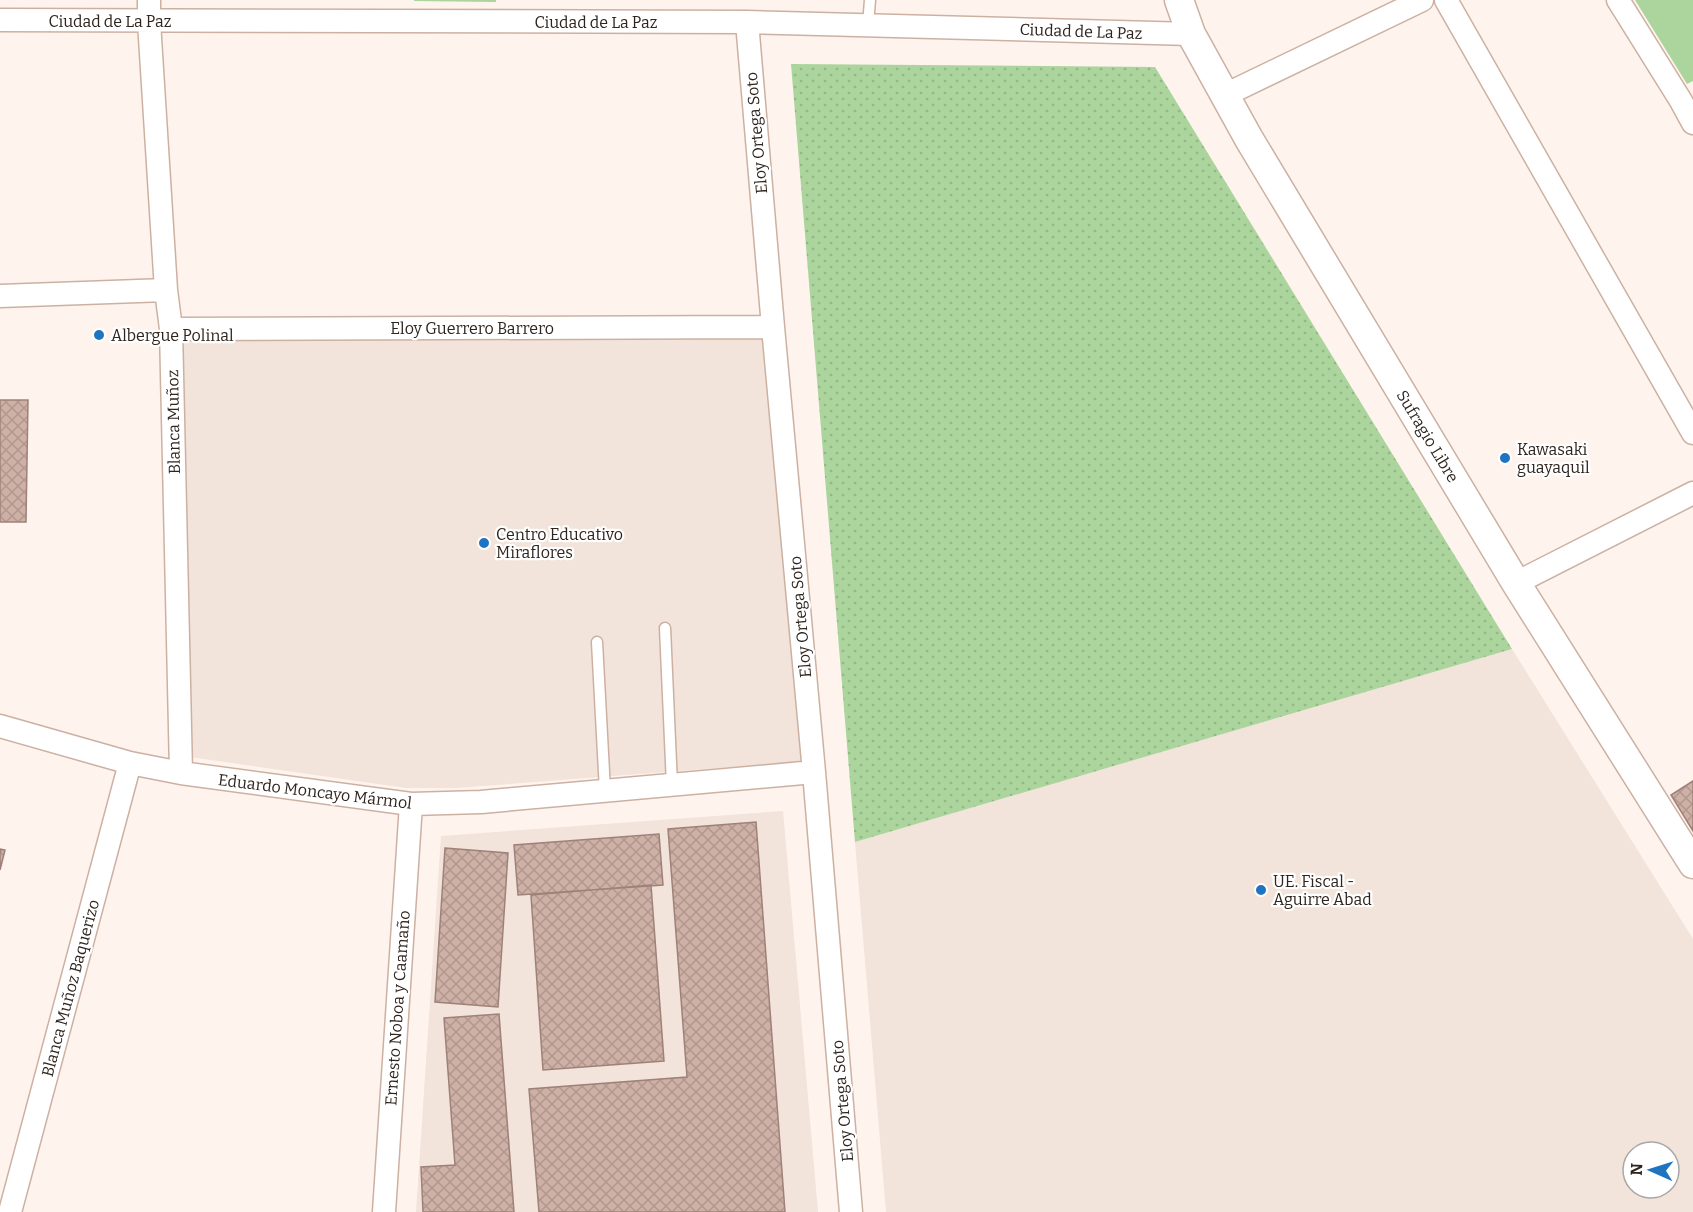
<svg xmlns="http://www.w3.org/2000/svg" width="1693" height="1212" viewBox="0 0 1693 1212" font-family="Bitter,serif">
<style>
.built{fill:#f2e3db;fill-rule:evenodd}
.grass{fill:url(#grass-dots)}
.green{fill:#abd59c}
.building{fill:url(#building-cross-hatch);stroke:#9e8178;stroke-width:1.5}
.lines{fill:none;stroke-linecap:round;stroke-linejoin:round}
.service-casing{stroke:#ccb1a2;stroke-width:13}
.minor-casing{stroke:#ccb1a2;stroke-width:25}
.tertiary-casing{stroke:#ccb1a2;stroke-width:31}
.service{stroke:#fff;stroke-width:10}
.minor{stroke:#fff;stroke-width:22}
.tertiary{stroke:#fff;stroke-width:28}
.poi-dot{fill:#1f74c2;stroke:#fff;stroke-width:2}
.labels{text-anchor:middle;stroke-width:4.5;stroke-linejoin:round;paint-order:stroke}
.street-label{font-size:16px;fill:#2e241e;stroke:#fff}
.poi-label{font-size:16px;fill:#2e241e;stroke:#fff;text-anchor:start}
</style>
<defs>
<pattern id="grass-dots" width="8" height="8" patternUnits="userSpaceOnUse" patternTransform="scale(1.5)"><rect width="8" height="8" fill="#abd59c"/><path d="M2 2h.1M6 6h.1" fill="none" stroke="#93b786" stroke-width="1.8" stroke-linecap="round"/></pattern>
<pattern id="building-cross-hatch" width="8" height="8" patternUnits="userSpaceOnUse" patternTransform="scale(1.5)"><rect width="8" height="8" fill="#ceb0a6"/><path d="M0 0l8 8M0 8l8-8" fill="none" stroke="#b1978e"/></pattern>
</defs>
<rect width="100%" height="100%" fill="#fef3ed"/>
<path class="built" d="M772,329l38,432 -354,27h-50l-223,-32 -10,-426z
M1512,649l181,290v273h-807l-31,-370zM1633,1152h36v36h-36z
M783,811l35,401h-402l25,-376z"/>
<path class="grass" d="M791,64l364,3 357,582 -657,193z"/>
<path class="green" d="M414,0h82v2l-82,-1z
M1635,0h58v81l-6,3z"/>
<path class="building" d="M0,400h28l-2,122h-26z
M1693,781v50l-22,-36z
M756,822l29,390h-246l-10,-123 158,-12 -19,-248z
M659,834l4,51 -145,10 -4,-50z
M445,848l63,5 -10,154 -63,-5z
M0,849l5,1 -5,20z
M651,885l13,176 -121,9 -12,-175z
M499,1014l15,198h-91l-2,-45 34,-2 -11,-147z"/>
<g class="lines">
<defs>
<path id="service" d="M868,25l2,-25
M665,628l7,157
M597,642l8,149"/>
<path id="minor" d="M149,0v22l17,268 5,39 10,444
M1446,0l247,433
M1618,0l63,101 12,22
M0,20l747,2 444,12
M747,22l26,305 41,445 37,440
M1225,95l197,-95
M0,296l166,-6
M171,329l602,-2
M1516,583l177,-90
M0,726l130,37 51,10 230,31 70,-2 333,-30
M10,1212l120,-449
M384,1212l27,-408"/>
<path id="tertiary" d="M1179,0l12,34 58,105 267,444 177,281"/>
</defs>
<use href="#service" class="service-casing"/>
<use href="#minor" class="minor-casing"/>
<use href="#tertiary" class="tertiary-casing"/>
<use href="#service" class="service"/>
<use href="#minor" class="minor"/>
<use href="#tertiary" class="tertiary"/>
</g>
<g class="poi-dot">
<circle cx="99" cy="335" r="6"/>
<circle cx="1505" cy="458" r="6"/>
<circle cx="484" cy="543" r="6"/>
<circle cx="1261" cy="890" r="6"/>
</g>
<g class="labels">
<g class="street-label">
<text x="110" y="27">Ciudad de La Paz</text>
<text x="596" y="28">Ciudad de La Paz</text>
<text transform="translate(1081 31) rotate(2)" y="6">Ciudad de La Paz</text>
<text transform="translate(756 133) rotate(-95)" y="6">Eloy Ortega Soto</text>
<text x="472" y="334">Eloy Guerrero Barrero</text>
<text transform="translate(173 422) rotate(-91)" y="6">Blanca Muñoz</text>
<text transform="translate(1428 436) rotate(59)" y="6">Sufragio Libre</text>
<text transform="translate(800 617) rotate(-95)" y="6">Eloy Ortega Soto</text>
<text transform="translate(315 791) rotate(7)" y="6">Eduardo Moncayo Mármol</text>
<text transform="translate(70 988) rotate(-75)" y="6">Blanca Muñoz Baquerizo</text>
<text transform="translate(397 1008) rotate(-86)" y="6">Ernesto Noboa y Caamaño</text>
<text transform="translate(842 1101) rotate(-95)" y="6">Eloy Ortega Soto</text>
</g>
<g class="poi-label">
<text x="111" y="341">Albergue Polinal</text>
<text x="1517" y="455">Kawasaki<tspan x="1517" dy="18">guayaquil</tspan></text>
<text x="496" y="540">Centro Educativo<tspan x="496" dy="18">Miraflores</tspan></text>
<text x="1273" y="887">UE. Fiscal -<tspan x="1273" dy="18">Aguirre Abad</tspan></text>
</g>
</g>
<g transform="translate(1651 1170) rotate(273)"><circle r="28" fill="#ffffff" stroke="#aba7a5" stroke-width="1.5"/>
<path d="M0-4.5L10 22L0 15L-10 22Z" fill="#1f74c2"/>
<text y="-9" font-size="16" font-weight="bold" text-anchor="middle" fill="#2e241e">N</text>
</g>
</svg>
